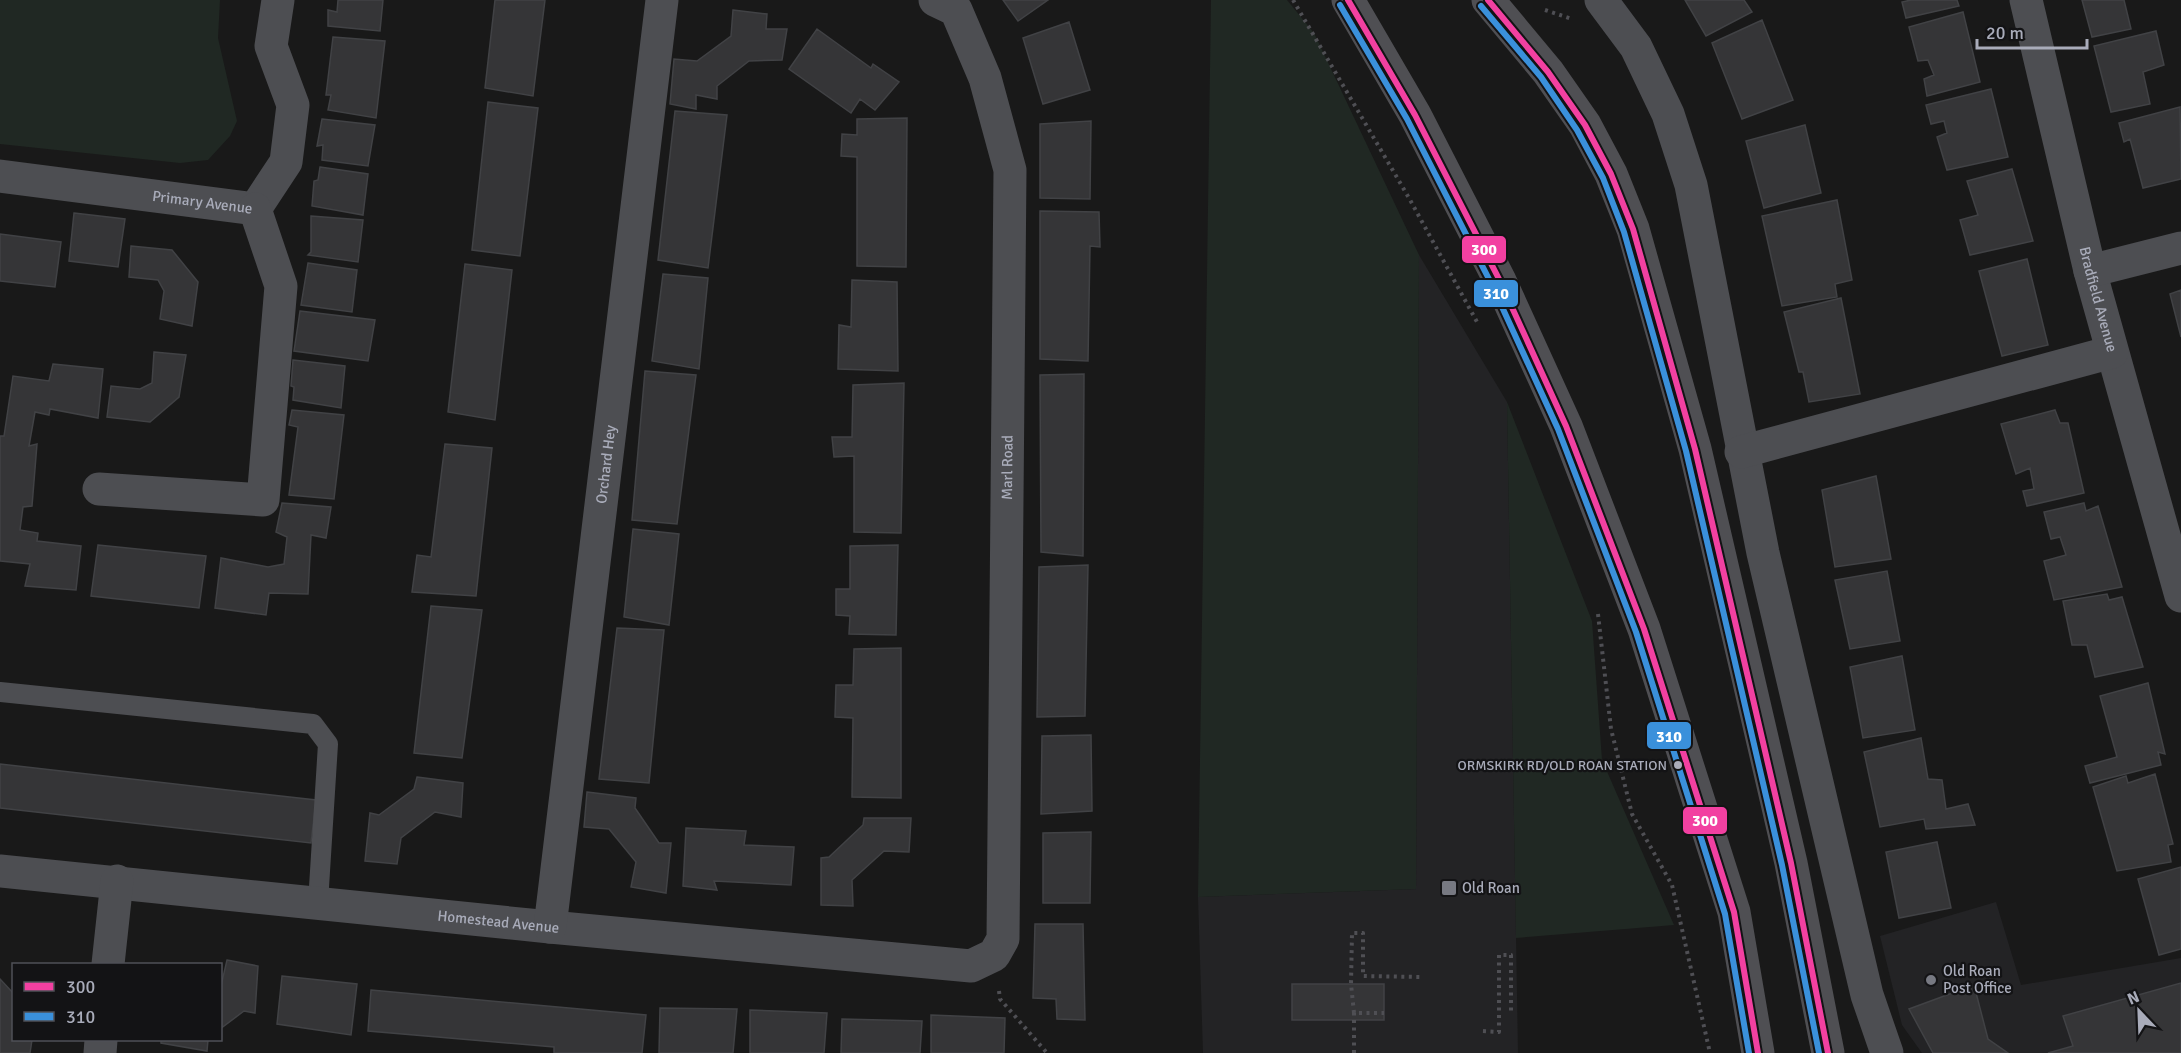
<svg xmlns="http://www.w3.org/2000/svg" width="2181" height="1053" viewBox="0 0 2181 1053" font-family="Signika,sans-serif">
<style>
.built{fill:#232325}
.green{fill:#202823}
.building{fill:#353537;stroke:#414245;stroke-width:1.5}
.lines{fill:none;stroke-linecap:round;stroke-linejoin:round}
.path{stroke:#4f4f54;stroke-width:4;stroke-dasharray:3 4.5;stroke-linecap:butt}
.lane{stroke:#4d4e52;stroke-width:20}
.street{stroke:#4d4e52;stroke-width:33}
.highway{stroke:#4f4f53;stroke-width:33}
.bus-1-casing{stroke:#131315;stroke-width:10}
.bus-2-casing{stroke:#131315;stroke-width:10}
.bus-1{stroke:#f240a1;stroke-width:6}
.bus-2{stroke:#3a90db;stroke-width:6}
.bus-dot{fill:#a9acba;stroke:#131315;stroke-width:2}
.poi-dot{fill:#777982;stroke:#131315;stroke-width:2}
.labels{text-anchor:middle;stroke-width:4.5;stroke-linejoin:round;paint-order:stroke}
.bus-label{font-size:14px;fill:#a9acba;stroke:#131315;text-anchor:end}
.street-label{font-size:15px;fill:#a9acba;stroke:#131315}
.poi-label{font-size:15px;fill:#a9acba;stroke:#131315;text-anchor:start}
.line-badge{stroke:#131315;stroke-width:2}
.badge-label{font-size:16px;text-anchor:middle;font-weight:bold;fill:#fff}
</style>
<rect width="100%" height="100%" fill="#191919"/>
<path class="built" d="M1419,255l88,147 11,651h-315l-5,-156 218,-8z
M1996,902l25,83 160,-27v95h-259l-20,-28 -22,-89z"/>
<path class="green" d="M0,0h220l-2,38 19,83 -7,15 -22,24 -28,3 -180,-19z
M1211,0h76l27,33 105,222 -3,634 -218,8z
M1507,402l85,219 10,139 72,165 -158,13z"/>
<path class="building" d="M338,0h45l-3,31 -52,-5v-16l9,2z
M495,0h50l-12,96 -48,-8z
M1003,0h45l-30,21z
M1685,0h59l8,12 -46,24z
M1911,0h46l2,6 -53,12 -4,-16z
M2082,0h42l7,29 -39,8z
M733,10l34,4 -1,15h21l-5,31 -33,1 -32,25v13l-21,-4v14l-26,-5 4,-45 23,2 34,-25z
M1963,12l17,70 -53,14 -3,-17 10,-4 -6,-15 -10,1 -9,-34z
M1762,20l31,80 -51,19 -30,-76z
M1069,22l21,68 -47,14 -20,-66z
M817,29l54,39 2,-4 26,18 -24,28 -15,-11 -9,14 -62,-44z
M2156,31l8,34 -21,7 7,32 -39,8 -17,-66z
M333,37l52,4 -9,77 -48,-8 3,-15h-5z
M1991,89l17,68 -61,13 -10,-33 10,-4 -3,-12 -13,3 -5,-19z
M488,102l50,6 -18,148 -48,-6z
M2180,107l1,72 -38,9 -13,-49 -6,3 -5,-19z
M675,111l52,4 -19,153 -50,-8z
M907,118l-1,149 -49,-1v-109l-16,-1 1,-22 15,1v-16z
M322,119l53,6 -7,41 -46,-6 1,-15 -6,1z
M1091,121l-1,78 -50,-1v-74z
M1805,125l16,68 -57,15 -18,-67z
M320,167l48,7 -5,41 -51,-9 2,-25 4,-1z
M2012,169l21,72 -63,14 -10,-35 18,-5 -11,-34z
M1837,200l15,80 -17,4 2,13 -55,9 -20,-90z
M1040,211l59,1 1,35 -10,-1 -2,115 -48,-2z
M74,213l51,6 -7,48 -49,-6z
M311,216l52,4 -5,42 -50,-7 3,-3z
M0,234l61,8 -6,45 -55,-6z
M131,246l41,4 26,32 -6,44 -32,-7 4,-28 -6,-11 -29,-3z
M2027,259l21,86 -46,11 -23,-85z
M308,263l49,7 -5,42 -51,-7z
M465,264l47,6 -17,150 -47,-8z
M663,274l45,4 -9,91 -47,-8z
M852,280l45,2 1,89 -60,-2 1,-44 12,2z
M2181,290v47l-11,-43z
M1841,298l19,96 -51,8 -6,-30h-4l-15,-60z
M300,311l75,9 -7,41 -74,-10z
M154,352l32,3 -7,42 -29,25 -43,-5 4,-31 29,3 12,-6z
M293,360l52,6 -4,42 -48,-8 1,-13 -3,-1z
M53,364l50,5 -5,49 -48,-9 -1,6 -14,-3 -6,34 8,-2 -5,62 -9,1 -3,23 18,3 -1,8 44,5 -5,44 -51,-4 5,-22 -30,-3v-125h4l9,-60 36,5z
M645,371l51,4 -19,149 -45,-4z
M1084,374l-1,182 -42,-4 -1,-177z
M904,383l-3,150 -47,-1v-76l-20,1 -2,-20h20l1,-52z
M292,410l52,5 -10,84 -45,-4 9,-68 -9,-2z
M2055,410l5,13h8l16,70 -57,13 -4,-15 11,-2 -4,-21 -14,6 -15,-50z
M445,444l47,4 -16,148 -64,-4 5,-37 14,2z
M1876,476l15,83 -56,8 -13,-77z
M282,503l49,4 -5,31 -15,-3 -3,59 -39,-1 -3,22 -51,-7 6,-50 47,9 16,-3 3,-27 -11,-5z
M2084,503l2,8 12,-5 24,81 -68,13 -10,-39 22,-6 -6,-18 -9,2 -7,-27z
M633,529l46,5 -10,91 -45,-8z
M98,545l108,11 -7,52 -108,-12z
M898,545l-2,90 -47,-1 1,-18 -14,-1v-26h14v-43z
M1088,565l-3,151 -48,1 2,-150z
M1887,571l13,70 -50,8 -15,-69z
M2107,594l2,6 13,-3 21,70 -48,10 -8,-32h-15l-9,-44z
M431,606l51,4 -20,148 -48,-5z
M617,628l47,2 -15,153 -50,-4z
M901,648v150l-49,-1 1,-79 -18,-1 1,-32h17l1,-36z
M1902,656l13,74 -52,8 -13,-71z
M2148,683l17,71 -7,-2 3,13 -71,18 -5,-17 32,-9 -17,-61z
M1091,735l1,76 -51,3 1,-78z
M1921,738l7,41 14,1 4,29 22,-5 7,21 -49,4 -2,-10 -44,8 -16,-75z
M0,764l316,36 -5,43 -311,-35z
M2155,774l18,70 -5,1 3,17 -54,9 -24,-84 33,-11 2,7z
M417,777l46,6 -2,34 -26,-5 -34,26 -4,26 -32,-3 5,-48 9,2 35,-26z
M587,792l49,6 -1,10 24,35h12l-5,50 -35,-6 5,-25 -27,-33 -25,-2z
M864,818h47l-2,34 -25,-1 -32,29 1,26 -32,-1v-47l8,-1 34,-32z
M686,828l60,3 -2,14 50,2 -3,38 -77,-4 3,9 -34,-4z
M1091,832l-1,71h-47v-70z
M1937,842l14,66 -52,10 -13,-66z
M2181,867v82l-22,6 -21,-76z
M1035,924h48l2,96 -28,-1 -1,-20 -23,-1z
M227,960l31,6 -3,47 -11,-2 -24,18v-39z
M282,976l75,8 -6,51 -74,-11z
M0,979l14,15v46h18l-2,13h-30z
M2181,983v70h-133l25,-7 -10,-30z
M1292,984h92v36h-92z
M1974,985l14,54 20,14h-75l-24,-44z
M371,990l275,25 -4,38h-88v-6l-186,-16z
M660,1008l77,1 -4,44h-74z
M750,1010l77,3 -3,40h-74z
M931,1015l74,3 -1,35h-73z
M842,1019l80,2 -2,32h-79z
M161,1040h47l-1,11 -46,-8z"/>
<g class="lines">
<path class="path" d="M1293,0l116,198 68,124
M1545,10l27,9
M1598,614l13,115 21,85 40,71 38,168
M999,991l1,8 47,54
M1354,1013l-3,-29 1,-51h11v43l59,1
M1483,1031l16,1v-77h12v57
M1354,1053v-40h30"/>
<path class="lane" d="M0,692l313,32 15,20 -10,159"/>
<g class="street">
<path d="M1601,0l35,47 32,67 23,71 72,368 104,442 20,58"/>
<path id="s1" d="M2026,0l64,271 91,325"/>
<path id="s2" d="M0,176l255,33 31,-47 7,-57 -22,-59 7,-46"/>
<path d="M2090,271l91,-23"/>
<path d="M1741,452l371,-100"/>
<path d="M99,489l164,11 18,-214 -26,-77"/>
<path id="s3" d="M0,871l550,56 421,39 23,-11 9,-16 7,-769 -25,-92 -29,-68 -21,-10"/>
<path id="s4" d="M550,927l112,-927"/>
<path d="M108,964l9,-83"/>
<path d="M100,1053l1,-13"/>
</g>
<path class="highway" d="M1348,0l67,115 85,166 66,145 78,203 90,283 24,141
M1488,0l60,72 37,53 26,49 22,55 62,220 96,414 37,190"/>
<defs>
<path id="bus-1" d="M1348,0l67,115 85,166 66,145 78,203 90,283 24,141
M1488,0l60,72 37,53 26,49 22,55 62,220 96,414 37,190"/>
<path id="bus-2" d="M1340,5l67,114 85,166 66,144 78,203 89,282 24,139
M1481,6l60,71 36,53 26,48 21,54 62,219 96,414 37,188"/>
</defs>
<use href="#bus-1" class="bus-1-casing"/>
<use href="#bus-2" class="bus-2-casing"/>
<use href="#bus-1" class="bus-1"/>
<use href="#bus-2" class="bus-2"/>
</g>
<circle class="bus-dot" cx="1678" cy="765" r="5"/>
<g class="poi-dot">
<rect x="1441" y="880" width="16" height="16" rx="3"/>
<circle cx="1931" cy="980" r="6"/>
</g>
<g class="labels">
<g class="bus-label">
<text x="1667" y="770">ORMSKIRK RD/OLD ROAN STATION</text>
</g>
<g class="street-label">
<text dy="5" stroke="none"><textPath href="#s2" startOffset="204">Primary Avenue</textPath></text>
<text dy="5" stroke="none"><textPath href="#s1" startOffset="308">Bradfield Avenue</textPath></text>
<text dy="5" stroke="none"><textPath href="#s4" startOffset="466">Orchard Hey</textPath></text>
<text dy="5" stroke="none"><textPath href="#s3" startOffset="1491">Marl Road</textPath></text>
<text dy="5" stroke="none"><textPath href="#s3" startOffset="501">Homestead Avenue</textPath></text>
</g>
<g class="poi-label">
<text x="1462" y="893">Old Roan</text>
<text x="1943" y="976">Old Roan<tspan x="1943" dy="17">Post Office</tspan></text>
</g>
</g>
<g class="line-badge">
<rect x="1461" y="235" width="46" height="29" rx="6" fill="#f240a1"/>
<rect x="1473" y="279" width="46" height="29" rx="6" fill="#3a90db"/>
<rect x="1646" y="721" width="46" height="29" rx="6" fill="#3a90db"/>
<rect x="1682" y="806" width="46" height="29" rx="6" fill="#f240a1"/>
</g>
<g class="badge-label">
<text x="1484" y="255">300</text>
<text x="1496" y="299">310</text>
<text x="1669" y="742">310</text>
<text x="1705" y="826">300</text>
</g>
<rect x="12" y="963" width="210" height="78" fill="#131315" stroke="#4f5057" stroke-width="1.5"/>
<rect x="24" y="982" width="30" height="9" fill="#f240a1" stroke="#4f5057" stroke-width="1.5"/>
<text x="66" y="993" font-size="18" fill="#a9acba">300</text>
<rect x="24" y="1012" width="30" height="9" fill="#3a90db" stroke="#4f5057" stroke-width="1.5"/>
<text x="66" y="1023" font-size="18" fill="#a9acba">310</text>
<g transform="translate(2139 1011) rotate(337)" stroke="#131315" stroke-width="4.5" paint-order="stroke">
<path d="M0-4.5L10 22L0 15L-10 22Z" fill="#a9acba"/>
<text y="-9" font-size="16" font-weight="bold" text-anchor="middle" fill="#a9acba">N</text>
</g>
<path d="M1977 39v9h110v-9" fill="none" stroke="#a9acba" stroke-width="3"/>
<text x="1986" y="39" font-size="18" fill="#a9acba" stroke="#131315" stroke-width="4.5" paint-order="stroke">20 m</text>
</svg>
